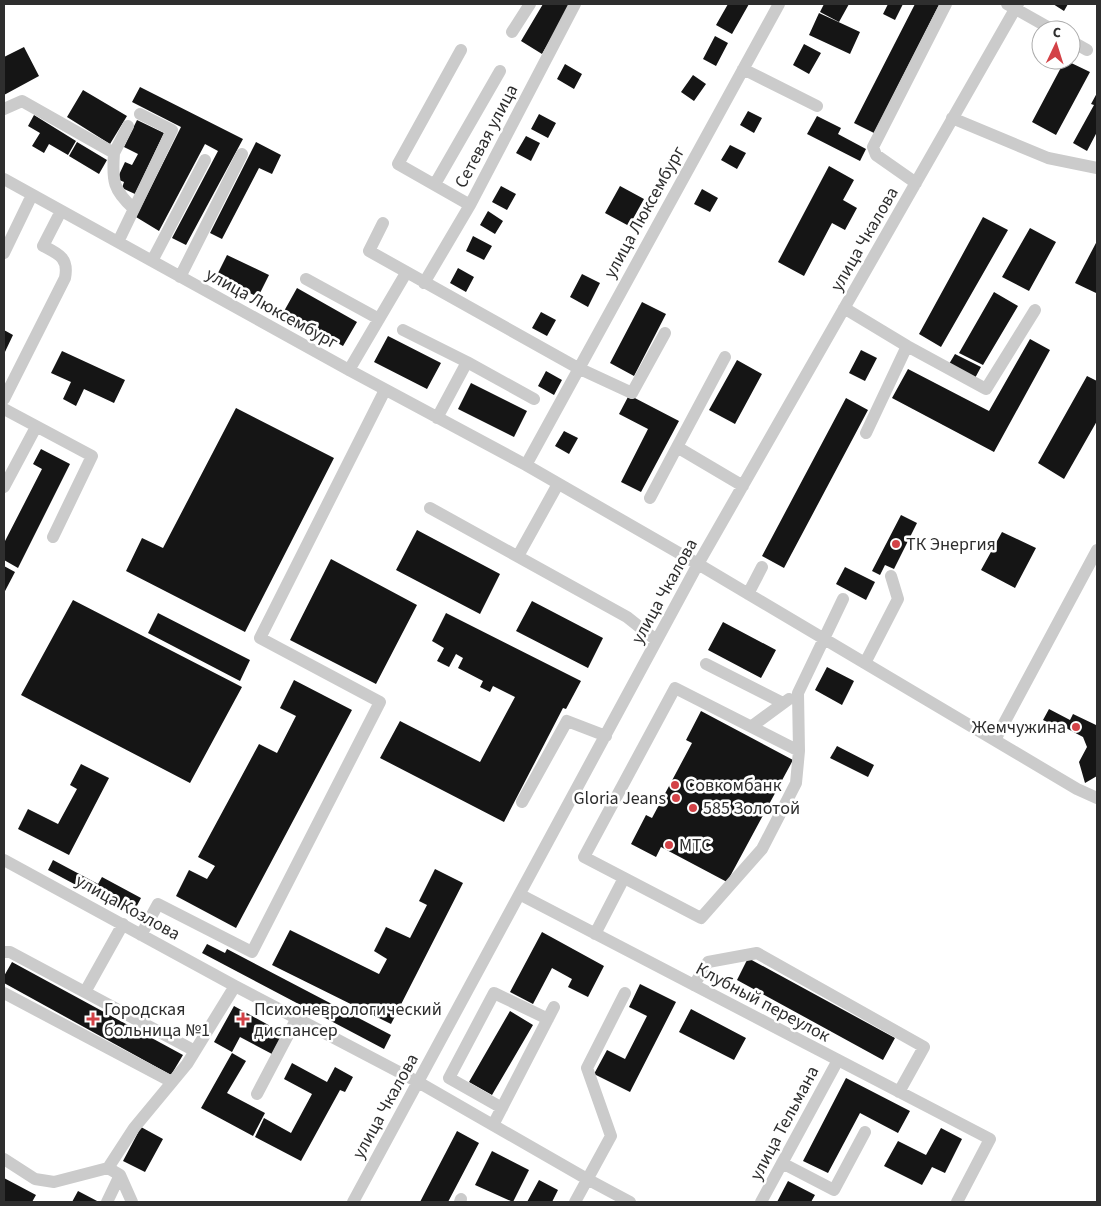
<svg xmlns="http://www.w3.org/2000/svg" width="1101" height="1206" viewBox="0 0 1101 1206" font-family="'Source Sans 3',sans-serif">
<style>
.building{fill:#151515}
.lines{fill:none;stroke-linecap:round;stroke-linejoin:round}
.minor{stroke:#cbcbcb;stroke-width:12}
.poi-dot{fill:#d34247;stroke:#fff;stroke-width:2}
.labels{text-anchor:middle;stroke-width:5;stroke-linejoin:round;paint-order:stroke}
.street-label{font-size:18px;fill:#2e2e2e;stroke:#fff}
.poi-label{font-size:18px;fill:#2e2e2e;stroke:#fff;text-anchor:start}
</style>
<rect width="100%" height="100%" fill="#fff"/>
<path class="building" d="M543,4h28l-29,50 -21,-13z
M728,4h21l-17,30 -16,-9z
M824,4h25l-10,18 -19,-10z
M888,4h15l-8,16 -12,-6z
M915,4l24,1 -65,128 -20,-10z
M1053,4h15l-4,7z
M819,13l41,19 -10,22 -41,-19z
M715,36l13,7 -12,23 -13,-7z
M804,44l17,9 -12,21 -16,-9z
M24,47l15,29 -35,19v-38z
M1065,60l25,12 -34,63 -24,-13z
M565,64l17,10 -8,15 -17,-10z
M693,75l13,9 -12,17 -13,-9z
M140,87l103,52 -57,106 -14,-7 46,-87 -13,-7 -46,87 -23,-14 45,-90 -49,-25z
M83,90l44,26 -17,28 -43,-27z
M1097,93v39l-10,19 -14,-8 21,-38 -3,-1z
M748,111l14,7 -8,15 -14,-8z
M539,114l17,9 -8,15 -17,-9z
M34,115l42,26 -8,14 -19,-11 -5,9 -12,-7 8,-13 -12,-7z
M817,116l24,12 -3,6 28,15 -6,12 -53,-27z
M137,120l27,13 -29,61 -13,-6 2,-6 -7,-3 8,-17 7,3 6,-11 -14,-7z
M526,136l14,7 -9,18 -15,-8z
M77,142l30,18 -8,14 -30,-18z
M256,142l25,13 -9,19 -13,-6 -37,71 -12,-6z
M730,145l16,8 -9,16 -16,-9z
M829,166l25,14 -11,20 14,8 -12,22 -13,-7 -28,53 -26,-14z
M501,186l15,8 -9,16 -15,-8z
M620,186l24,13 -15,27 -24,-13z
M702,189l16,9 -8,14 -16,-8z
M488,211l15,10 -8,13 -15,-9z
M983,217l25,13 -67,117 -22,-13z
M1030,228l26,14 -27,49 -27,-14z
M473,236l19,10 -8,14 -18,-9z
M1097,241v48l-1,4 -21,-10z
M227,255l42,20 -11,22 -42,-20z
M458,268l16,9 -8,15 -16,-9z
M582,274l18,9 -12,24 -18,-10z
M297,288l60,34 -14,24 -60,-33z
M994,292l24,14 -35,59 -24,-12z
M642,302l24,12 -32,62 -24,-13z
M541,312l15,8 -9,16 -15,-8z
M4,330l9,5 -9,19z
M388,336l53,27 -14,26 -53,-27z
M1030,339l20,11 -56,102 -102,-54 16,-29 81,42z
M861,350l16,8 -12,23 -16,-8z
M62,351l63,29 -11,23 -30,-14 -8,17 -13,-7 8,-17 -20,-9z
M955,354l26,13 -6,11 -26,-14z
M737,360l25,14 -27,50 -26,-14z
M546,371l16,9 -8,15 -16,-9z
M1087,376l10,5v40l-33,58 -26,-16z
M471,383l56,28 -13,26 -56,-28z
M629,395l50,26 -38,71 -20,-10 27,-53 -29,-15z
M846,398l22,12 -84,158 -22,-12z
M236,408l98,50 -89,174 -119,-61 16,-33 21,10z
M564,431l14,7 -9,16 -14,-8z
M41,449l29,15 -52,104 -14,-8v-17l38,-74 -9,-5z
M901,515l16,8 -23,46 -9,-4 -5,10 -8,-4z
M417,530l83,44 -20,40 -84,-44z
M1002,532l34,16 -21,40 -34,-18z
M331,559l86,46 -41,79 -86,-44z
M4,566l11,6 -11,21z
M845,567l30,15 -9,18 -30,-16z
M73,600l169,87 -52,96 -169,-88z
M532,601l71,37 -15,30 -72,-37z
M158,613l92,47 -10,21 -92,-48z
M446,613l135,68 -15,28 -3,-1 -59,114 -124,-64 20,-37 80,41 35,-65 -22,-11 -3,6 -10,-5 3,-6 -25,-13 5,-10 -7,-4 -7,13 -12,-6 7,-13 -12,-7z
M723,622l53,28 -15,28 -53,-28z
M827,667l27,14 -12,24 -27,-15z
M294,680l58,30 -116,218 -60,-32 13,-26 18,9 8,-13 -17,-9 61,-113 18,9 19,-37 -16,-8z
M1049,709l21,11 3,-6 23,11 1,51 -12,7 -6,-21 8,-15 -4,-10 -17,-9 -1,3 -22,-11z
M701,711l92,49 -66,122 -66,-35 -5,10 -25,-13 15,-29 6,3 40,-75 -6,-3z
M837,746l37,19 -6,12 -38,-19z
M81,764l28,14 -40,77 -51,-26 10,-20 30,15 19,-35 -7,-4z
M53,860l45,24 4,-7 39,21 -9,17 -84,-45z
M435,869l28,14 -72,141 -119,-59 18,-35 89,44 8,-15 -13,-8 12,-24 24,11 17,-33 -8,-4z
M542,932l62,34 -16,31 -20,-10 4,-8 -20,-11 -19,36 -23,-12z
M207,944l18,9 2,-4 164,86 -7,14 -182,-96z
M748,958l147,80 -12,22 -146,-80z
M12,962l171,93 -12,20 -167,-92v-7z
M640,984l36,18 -46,90 -36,-18 13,-24 18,9 22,-43 -18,-9z
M234,1006l49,27 -11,21 -32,-17 -8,15 -18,-10z
M691,1009l55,29 -12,22 -55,-28z
M510,1011l23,14 -41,70 -23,-13z
M232,1053l14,8 -19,32 38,20 -12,23 -52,-28z
M292,1063l35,19 8,-15 18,10 -8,15 -5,-2 -39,71 -46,-24 9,-19 27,15 21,-39 -28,-15z
M846,1078l64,33 -12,22 -38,-20 -32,60 -25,-12z
M141,1127l22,12 -18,33 -22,-11z
M941,1128l21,11 -17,34 -13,-6 -10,18 -38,-19 14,-25 28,14z
M457,1131l22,12 -31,59h-28z
M492,1151l37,19 -16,32 -38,-17z
M4,1178l32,17 -4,7h-28z
M539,1180l19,10 -6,12h-25z
M788,1181l27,14 -4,7h-34z
M78,1191l21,11h-27z"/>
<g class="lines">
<path class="minor" d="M1007,4l46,26
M512,32l18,-28
M1071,41l16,9
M461,50l-63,114 72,41
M743,69l74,37
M4,109l18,-8 92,52 14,-27
M952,118l96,40 49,10
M114,153c-2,28 -1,37 20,56
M4,179l345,191 177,95 172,99 379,225 20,9
M916,183l-40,-28 -3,-8 73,-143
M435,184l65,-113
M383,223l-14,28 209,117 54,25 33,-60
M118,242l54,-112 -32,-16
M4,253l28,-58
M152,261l53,-101
M180,277l62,-123
M306,279l73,40
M424,283l46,-78 105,-201
M844,308l63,38 -41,87
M403,330l64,32 -30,56
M907,346l79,43 49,-79
M467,362l67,37
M349,370l57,-97
M4,399l61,-121c4,-20 -6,-24 -22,-32l18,-35
M4,409l88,47 -39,81
M677,447l48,-90
M526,465l253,-461
M4,487l32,-60
M650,498l27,-51 66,39
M430,508l197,109 29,23
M518,556l40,-72
M748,594l14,-27
M865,663l33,-64 -7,-23
M706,664l77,39
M675,688l124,63 -3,32 -34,66 -61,69 -117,-61z
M752,726l37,-27
M995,740l102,-190
M799,751l-1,-58 45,-94
M522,802l45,-81 39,15
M4,860l231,126 183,96 169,97 43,23
M521,895l469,244 -33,63
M595,934l29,-56
M141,935l17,-31 94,48 128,-250 -120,-64 125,-248
M4,952h6l185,99
M694,985l14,-23 49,-9 167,94 -25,45
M85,992l38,-68
M4,993l168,89
M257,1094l40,-76
M502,1108l-53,-30 45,-85 54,26
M493,1125l61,-118
M4,1159l31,20 19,3 54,-14
M782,1163l52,27 31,-58
M107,1202l13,-27
M132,1202l-12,-27 -12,-7 26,-40 53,-64 48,-78
M353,1202l345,-638 320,-560
M460,1202l1,-3
M575,1202l36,-66 -24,-68 38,-75
M761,1202l77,-142"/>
</g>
<g class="poi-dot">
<circle cx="896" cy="544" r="5"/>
<circle cx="1076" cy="727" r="5"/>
<circle cx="675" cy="785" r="5"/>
<circle cx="676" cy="798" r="5"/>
<circle cx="693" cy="808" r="5"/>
<circle cx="669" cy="845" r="5"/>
<path d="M90.5 1011.5h5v5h5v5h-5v5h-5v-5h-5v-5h5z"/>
<path d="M240.5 1011.5h5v5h5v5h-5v5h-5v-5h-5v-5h5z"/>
</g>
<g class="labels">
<g class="street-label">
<text transform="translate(486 136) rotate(-62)" y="6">Сетевая улица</text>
<text transform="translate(644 212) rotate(-61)" y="6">улица Люксембург</text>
<text transform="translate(864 239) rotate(-60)" y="6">улица Чкалова</text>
<text transform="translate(272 308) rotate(29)" y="6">улица Люксембург</text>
<text transform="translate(664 591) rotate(-61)" y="6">улица Чкалова</text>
<text transform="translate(128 907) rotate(29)" y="6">улица Козлова</text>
<text transform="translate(763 1002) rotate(28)" y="6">Клубный переулок</text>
<text transform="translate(385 1106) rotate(-61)" y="6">улица Чкалова</text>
<text transform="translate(784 1123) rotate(-62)" y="6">улица Тельмана</text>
</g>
<g class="poi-label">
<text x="906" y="550">ТК Энергия</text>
<text x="1066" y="733" text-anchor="end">Жемчужина</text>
<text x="685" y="791">Совкомбанк</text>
<text x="666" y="804" text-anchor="end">Gloria Jeans</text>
<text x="703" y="814">585 Золотой</text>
<text x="679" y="851">МТС</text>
<text x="104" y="1015">Городская<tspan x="104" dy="21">больница №1</tspan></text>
<text x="254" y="1015">Психоневрологический<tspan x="254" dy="21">диспансер</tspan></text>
</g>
</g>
<rect width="1101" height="1206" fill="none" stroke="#2e2e2e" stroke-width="10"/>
<g transform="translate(1056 45) rotate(4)"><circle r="24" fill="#ffffff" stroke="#ababab"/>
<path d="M0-4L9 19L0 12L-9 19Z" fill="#d34247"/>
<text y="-8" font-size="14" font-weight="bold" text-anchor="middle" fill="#2e2e2e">С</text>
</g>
</svg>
